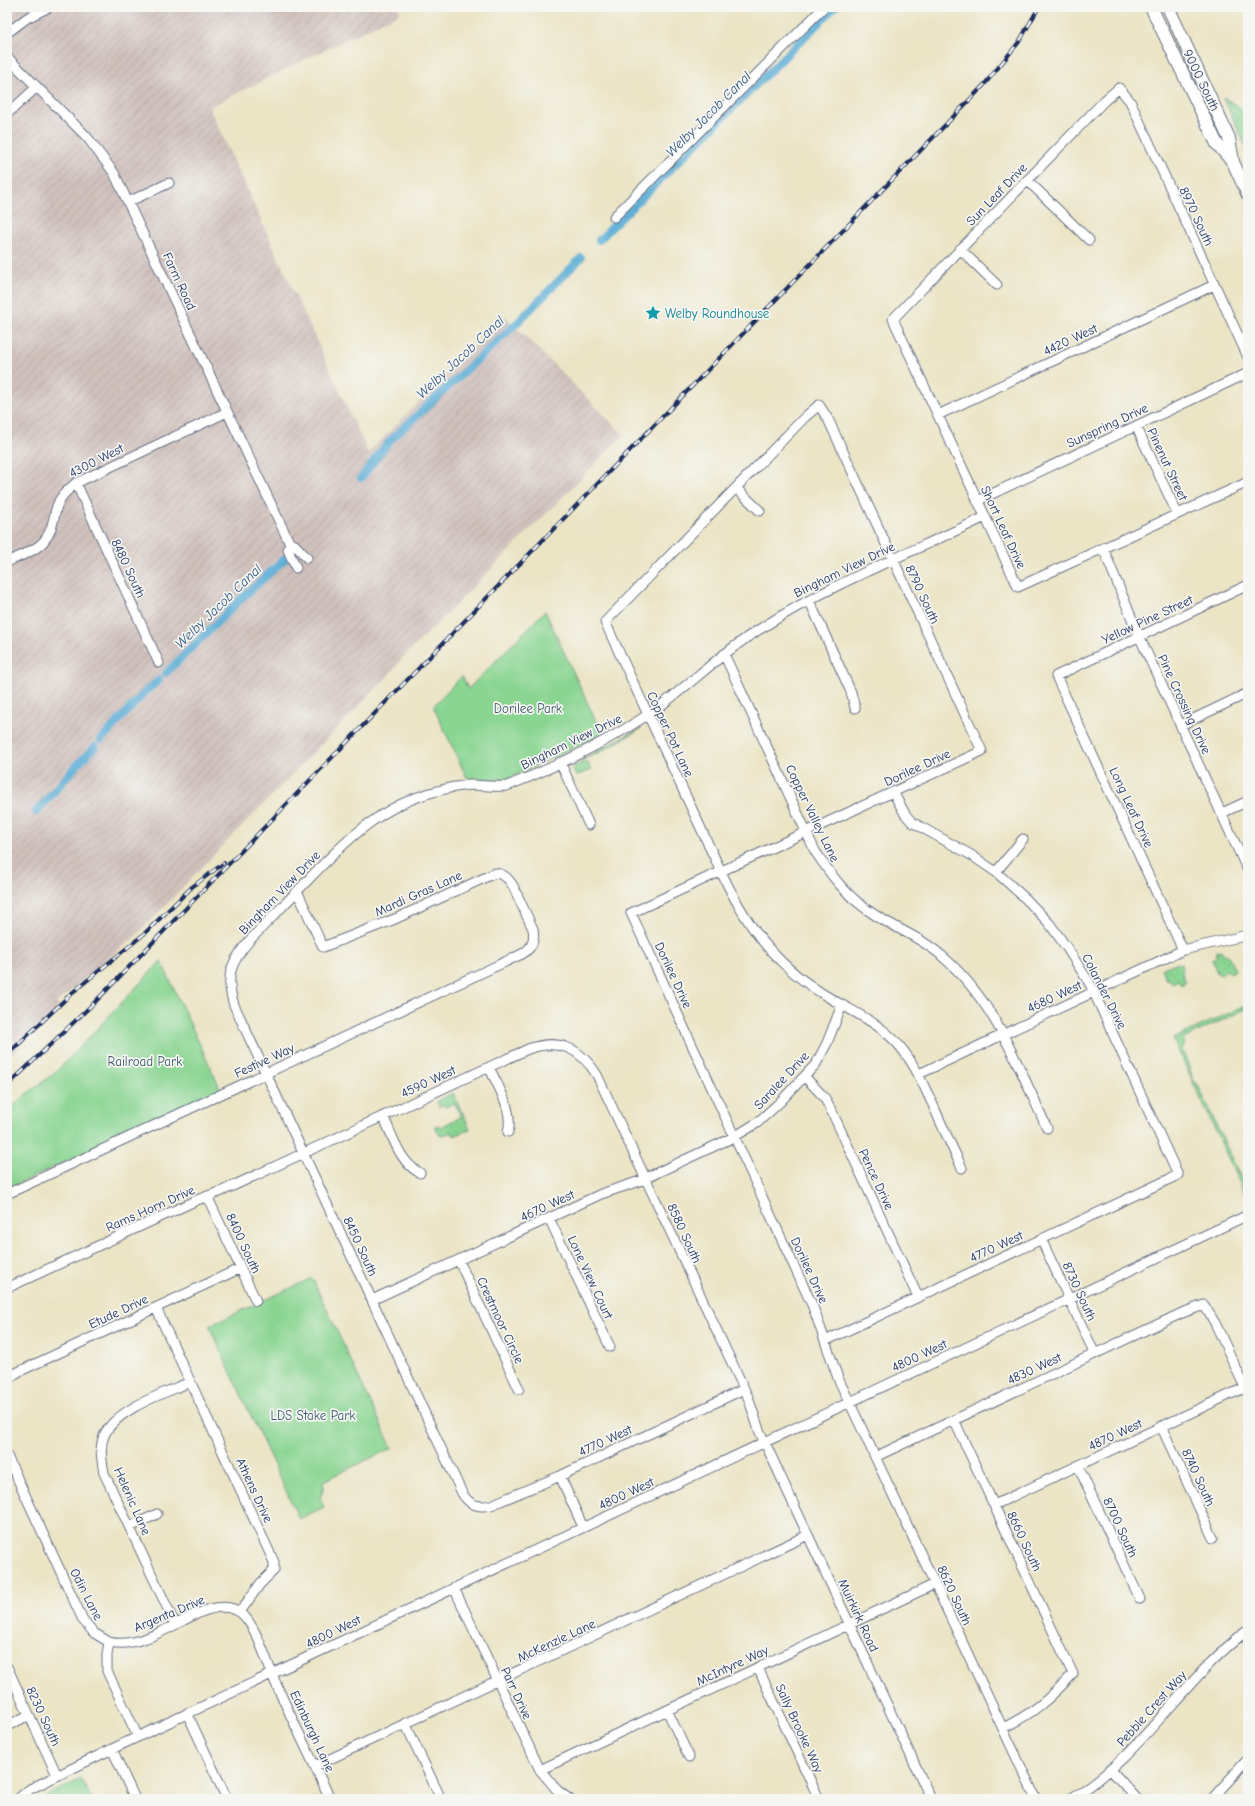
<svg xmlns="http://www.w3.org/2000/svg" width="1255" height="1806" viewBox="0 0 1255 1806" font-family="'Comic Neue',sans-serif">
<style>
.industrial{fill:url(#industrial-furrows)}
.grass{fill:url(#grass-dots);stroke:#528278}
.park{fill:#8ad592;stroke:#528278}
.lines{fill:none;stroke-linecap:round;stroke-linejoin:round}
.canal{stroke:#5badd6;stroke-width:8}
.minor-casing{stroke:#646e82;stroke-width:11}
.major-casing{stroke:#646e82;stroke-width:14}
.minor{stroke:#fff;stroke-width:9}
.major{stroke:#fff;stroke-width:12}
.rail-casing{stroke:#1b2f5e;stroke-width:4}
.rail{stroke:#f6f6f2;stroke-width:2.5;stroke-dasharray:8;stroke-linecap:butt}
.labels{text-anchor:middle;stroke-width:3.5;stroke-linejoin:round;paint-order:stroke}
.street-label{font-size:13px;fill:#1b2f5e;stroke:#f6f6f2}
.culture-label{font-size:13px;fill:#0d838f;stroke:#f6f6f2;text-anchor:start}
.park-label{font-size:13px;fill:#37586b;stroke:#f6f6f2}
.water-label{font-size:14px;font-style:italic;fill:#2e5582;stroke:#f6f6f2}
</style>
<defs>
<pattern id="industrial-furrows" width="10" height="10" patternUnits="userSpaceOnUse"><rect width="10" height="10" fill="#cfc0bb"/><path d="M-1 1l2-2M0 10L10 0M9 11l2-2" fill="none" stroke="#b1a5a3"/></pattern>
<pattern id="grass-dots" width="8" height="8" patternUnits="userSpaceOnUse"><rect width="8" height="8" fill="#8ad592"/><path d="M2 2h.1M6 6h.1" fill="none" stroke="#76b780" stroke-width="1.8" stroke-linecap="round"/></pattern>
</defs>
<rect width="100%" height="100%" fill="#f6f6f2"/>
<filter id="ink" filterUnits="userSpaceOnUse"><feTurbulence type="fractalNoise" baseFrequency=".025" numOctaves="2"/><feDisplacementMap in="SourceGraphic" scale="8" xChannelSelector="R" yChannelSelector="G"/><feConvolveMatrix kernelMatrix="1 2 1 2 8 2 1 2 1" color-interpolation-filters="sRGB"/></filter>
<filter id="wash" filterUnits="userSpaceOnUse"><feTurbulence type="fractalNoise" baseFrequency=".012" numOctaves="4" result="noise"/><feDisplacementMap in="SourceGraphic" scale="16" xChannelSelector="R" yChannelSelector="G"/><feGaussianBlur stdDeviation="0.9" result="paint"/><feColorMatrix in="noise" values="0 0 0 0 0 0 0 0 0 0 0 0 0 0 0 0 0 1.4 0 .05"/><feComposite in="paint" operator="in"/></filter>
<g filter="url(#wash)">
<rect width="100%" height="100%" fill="#ebe4c5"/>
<path class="industrial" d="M7,7h391l2,6 -191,94 159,346 137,-137 119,119 -185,186 -37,37 -13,17 -254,261 -79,67 5,5 -54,51z"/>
<path class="grass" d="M1223,97l25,16v38z
M640,728h2l-40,23 -31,14z
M587,761l4,9 -15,6 -3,-6v-3z
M1221,950l2,4 5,1 7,15 -3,3 -6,-3 -5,5 -4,-2 -5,-14 4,-2 1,-6z
M1175,963l6,1 2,13 3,5 -5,3 -3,-5 -6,3 -3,-4h-3l-5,-10z
M1248,1004v4l-65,31 2,6 -4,3 9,20 -1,1 6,14h2l46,99 5,-2v21l-75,-162z
M453,1093l8,17 -2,1 -5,-8 -8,4 -4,-2 -3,2 -2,-6z
M462,1111l8,18 -16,7 -2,-4 -12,4 -5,-10 3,-1 2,2 21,-10 -1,-5z"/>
<path class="park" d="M545,611l57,123 -94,45 -12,1 -29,-2 -34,-72 29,-30 6,13z
M161,961l60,129 -214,99v-78l22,-19 27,-20z
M312,1278l80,170 -69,33 1,7 -4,10 4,9 -25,12 -90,-193z
M81,1779l11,20h-51z"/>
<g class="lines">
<path class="canal" d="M599,240l236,-233
M361,478l26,-34 11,-11 117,-108 66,-67
M166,673l75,-74 46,-42
M101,740l42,-46 16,-14
M36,812l42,-48 17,-17"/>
</g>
</g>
<g filter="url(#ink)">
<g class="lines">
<defs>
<path id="minor" d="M7,33l20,-15 22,-11
M7,57l80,80 27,36 176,371
M7,114l30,-27
M1027,180l62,60
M128,202l41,-19
M614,217l210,-210
M960,249l37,36
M1248,357l-118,-256 -11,-13 -14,12 -212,219 125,268 230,-105
M938,415l276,-130
M1136,426l41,87
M76,483l83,180
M736,488l24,23
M977,501l271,-128
M1103,548l36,88 109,235
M7,562c12,-6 29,-11 37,-21 9,-11 9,-22 13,-35 3,-10 11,-16 19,-23l151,-71
M296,568l-8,-18 2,-6 5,1 12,13
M809,600l42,92 4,16
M724,654l91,197c17,26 33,47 60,64 22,14 47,23 67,41 53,45 76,110 105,172
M1181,725l67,-32
M560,762l29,63
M1222,813l26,-12
M996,872l27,-33
M1183,950l-127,-274 192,-91
M489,1067c9,20 25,43 19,65
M919,1074l264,-124 65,-15
M805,1077l19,20 9,17 85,183
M383,1116c10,20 16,46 37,57
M962,1168c-10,-21 -20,-42 -29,-63 -11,-23 -20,-45 -37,-63 -21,-22 -47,-32 -73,-48 -54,-34 -80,-74 -106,-131l-112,-241 200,-205 14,-12 9,14 154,332 -254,117 -15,7 -82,38 182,394 25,71 198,421
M7,1194l515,-240c10,-6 13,-13 11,-25l-20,-43c-5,-8 -9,-12 -18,-13l-100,46 -72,28 -26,-56
M207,1196l49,105
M549,1218l61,129
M1041,1239l54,115
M459,1261l60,128
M7,1288l190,-88 25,-9 306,-142c31,-11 52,-1 69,26l151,322 11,33 172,369
M372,1300l229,-106 36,-12 97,-45 23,-14 22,-20 37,-39 11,-21 15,-38
M156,1308l118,254v8l-14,14 -20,28
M825,1341l353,-166 -88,-191 -23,-36 -18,-25 -23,-24 -30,-27 -25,-17 -59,-33 -7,-8 -12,-22
M7,1379l11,-7 223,-104
M744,1389l-184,87 -69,29c-13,3 -22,0 -29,-12l-228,-488c-9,-28 -4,-42 15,-64 19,-20 38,-39 57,-59 39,-41 75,-77 131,-91 11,-3 22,-5 33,-6 13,0 24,2 37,1 51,-20 102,-45 148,-76 36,-26 67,-58 105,-81 70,-45 150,-76 225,-112
M954,1420l119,254c-24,25 -39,39 -70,54
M1161,1426l52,112
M7,1456l76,164 11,13 15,9 -2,13v16l31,66
M875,1457l307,-144 22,-8 11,18 33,71
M1078,1466l62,133
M560,1476l23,51
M994,1505l254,-119
M130,1527l27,-13
M454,1588l86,182 17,20 12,9
M175,1624l-71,-151c-2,-12 -5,-26 0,-37 11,-27 61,-43 86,-54
M109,1642c28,7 60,-15 85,-27 14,-6 33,-13 47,-2 16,13 27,53 36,73 17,38 36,75 53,113
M7,1667l50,108
M758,1668l61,131
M667,1710l22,47
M187,1713l40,86
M405,1723l36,76
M7,1726l22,-11
M112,1749l23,50
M315,1766l493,-231
M540,1770l395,-186
M1111,1770l26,29
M18,1799l12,-10 82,-40 1136,-534
M1070,1799c71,-41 112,-120 178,-169
M1212,1799l36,-40"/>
<path id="major" d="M1151,7l66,137 16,18
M1168,7l61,131 4,24 15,33"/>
</defs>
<use href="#minor" class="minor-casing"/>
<use href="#major" class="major-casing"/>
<use href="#minor" class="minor"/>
<use href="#major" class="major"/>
<defs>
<path id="rail" d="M7,1055l66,-63 71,-58 48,-47 32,-24
M7,1086l88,-84 889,-917 35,-43 20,-35"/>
</defs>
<use href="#rail" class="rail-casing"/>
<use href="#rail" class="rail"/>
</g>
</g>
<defs>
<symbol id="sight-bare" viewBox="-9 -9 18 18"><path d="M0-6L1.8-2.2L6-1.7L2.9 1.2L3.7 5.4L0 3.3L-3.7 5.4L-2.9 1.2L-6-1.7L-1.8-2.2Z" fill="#0f9aa8" stroke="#f6f6f2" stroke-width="2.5" paint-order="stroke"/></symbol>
</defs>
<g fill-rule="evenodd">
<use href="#sight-bare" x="642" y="302" width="22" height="22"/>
</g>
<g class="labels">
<g class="street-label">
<text transform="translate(1202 80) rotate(64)" y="5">9000 South</text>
<text transform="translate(996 194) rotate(-46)" y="5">Sun Leaf Drive</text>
<text transform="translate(1197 216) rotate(65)" y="5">8970 South</text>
<text transform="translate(180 281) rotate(65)" y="5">Farm Road</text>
<text transform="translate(1070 339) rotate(-25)" y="5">4420 West</text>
<text transform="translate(1107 425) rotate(-25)" y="5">Sunspring Drive</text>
<text transform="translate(96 460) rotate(-27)" y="5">4300 West</text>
<text transform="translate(1168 464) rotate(65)" y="5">Pinenut Street</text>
<text transform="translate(1004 527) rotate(65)" y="5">Short Leaf Drive</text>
<text transform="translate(129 568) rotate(65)" y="5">8480 South</text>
<text transform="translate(844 569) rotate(-26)" y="5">Bingham View Drive</text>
<text transform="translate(923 594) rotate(65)" y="5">8790 South</text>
<text transform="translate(1147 619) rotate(-25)" y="5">Yellow Pine Street</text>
<text transform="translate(1185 704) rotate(65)" y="5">Pine Crossing Drive</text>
<text transform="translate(671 734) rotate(65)" y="5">Copper Pot Lane</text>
<text transform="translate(571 741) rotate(-26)" y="5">Bingham View Drive</text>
<text transform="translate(917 767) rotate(-25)" y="5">Dorilee Drive</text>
<text transform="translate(1132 807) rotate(65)" y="5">Long Leaf Drive</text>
<text transform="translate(813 813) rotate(64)" y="5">Copper Valley Lane</text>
<text transform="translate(279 892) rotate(-46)" y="5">Bingham View Drive</text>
<text transform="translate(418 893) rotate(-24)" y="5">Mardi Gras Lane</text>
<text transform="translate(674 975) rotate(65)" y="5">Dorilee Drive</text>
<text transform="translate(1105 991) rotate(63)" y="5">Colander Drive</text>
<text transform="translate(1054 996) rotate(-25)" y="5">4680 West</text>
<text transform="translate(264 1060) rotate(-25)" y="5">Festive Way</text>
<text transform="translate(781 1080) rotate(-47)" y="5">Saralee Drive</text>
<text transform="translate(428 1081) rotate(-25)" y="5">4590 West</text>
<text transform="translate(877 1179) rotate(65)" y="5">Pence Drive</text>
<text transform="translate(547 1205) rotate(-25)" y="5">4670 West</text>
<text transform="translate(150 1208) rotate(-24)" y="5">Rams Horn Drive</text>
<text transform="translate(685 1233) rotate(65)" y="5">8580 South</text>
<text transform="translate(244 1243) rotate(65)" y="5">8400 South</text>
<text transform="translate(361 1246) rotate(65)" y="5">8450 South</text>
<text transform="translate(996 1246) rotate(-25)" y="5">4770 West</text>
<text transform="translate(810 1270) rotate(65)" y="5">Dorilee Drive</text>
<text transform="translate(591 1277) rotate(65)" y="5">Lone View Court</text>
<text transform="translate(1080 1291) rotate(65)" y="5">8730 South</text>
<text transform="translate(118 1311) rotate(-25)" y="5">Etude Drive</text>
<text transform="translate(501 1320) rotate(65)" y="5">Crestmoor Circle</text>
<text transform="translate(919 1355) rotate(-25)" y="5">4800 West</text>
<text transform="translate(1034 1368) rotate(-25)" y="5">4830 West</text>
<text transform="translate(1115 1434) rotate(-25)" y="5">4870 West</text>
<text transform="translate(605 1440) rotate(-25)" y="5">4770 West</text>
<text transform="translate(1199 1477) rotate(65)" y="5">8740 South</text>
<text transform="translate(255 1490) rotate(65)" y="5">Athens Drive</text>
<text transform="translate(626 1493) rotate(-25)" y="5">4800 West</text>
<text transform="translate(133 1501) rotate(66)" y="5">Helenic Lane</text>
<text transform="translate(1121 1527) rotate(65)" y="5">8700 South</text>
<text transform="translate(1025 1541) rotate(65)" y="5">8660 South</text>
<text transform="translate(87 1594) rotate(63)" y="5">Odin Lane</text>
<text transform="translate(955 1595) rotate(65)" y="5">8620 South</text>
<text transform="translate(169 1613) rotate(-23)" y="5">Argenta Drive</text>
<text transform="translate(859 1615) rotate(65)" y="5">Muirkirk Road</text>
<text transform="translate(333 1631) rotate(-26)" y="5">4800 West</text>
<text transform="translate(556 1640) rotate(-25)" y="5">McKenzie Lane</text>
<text transform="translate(732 1665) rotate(-25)" y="5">McIntyre Way</text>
<text transform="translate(517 1693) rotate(65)" y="5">Parr Drive</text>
<text transform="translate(1151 1708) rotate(-48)" y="5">Pebble Crest Way</text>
<text transform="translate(44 1716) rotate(65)" y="5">8230 South</text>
<text transform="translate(800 1728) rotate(65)" y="5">Sally Brooke Way</text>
<text transform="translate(313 1731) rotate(65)" y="5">Edinburgh Lane</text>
</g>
<g class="culture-label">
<text x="665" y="318">Welby Roundhouse</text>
</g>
<g class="park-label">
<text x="528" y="713">Dorilee Park</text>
<text x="145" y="1066">Railroad Park</text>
<text x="313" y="1420">LDS Stake Park</text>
</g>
<g class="water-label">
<text transform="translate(708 114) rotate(-45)" y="5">Welby Jacob Canal</text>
<text transform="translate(460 357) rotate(-43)" y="5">Welby Jacob Canal</text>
<text transform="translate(218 606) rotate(-44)" y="5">Welby Jacob Canal</text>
</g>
</g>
<rect width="1255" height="1806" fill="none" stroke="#f6f6f2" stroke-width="24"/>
</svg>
